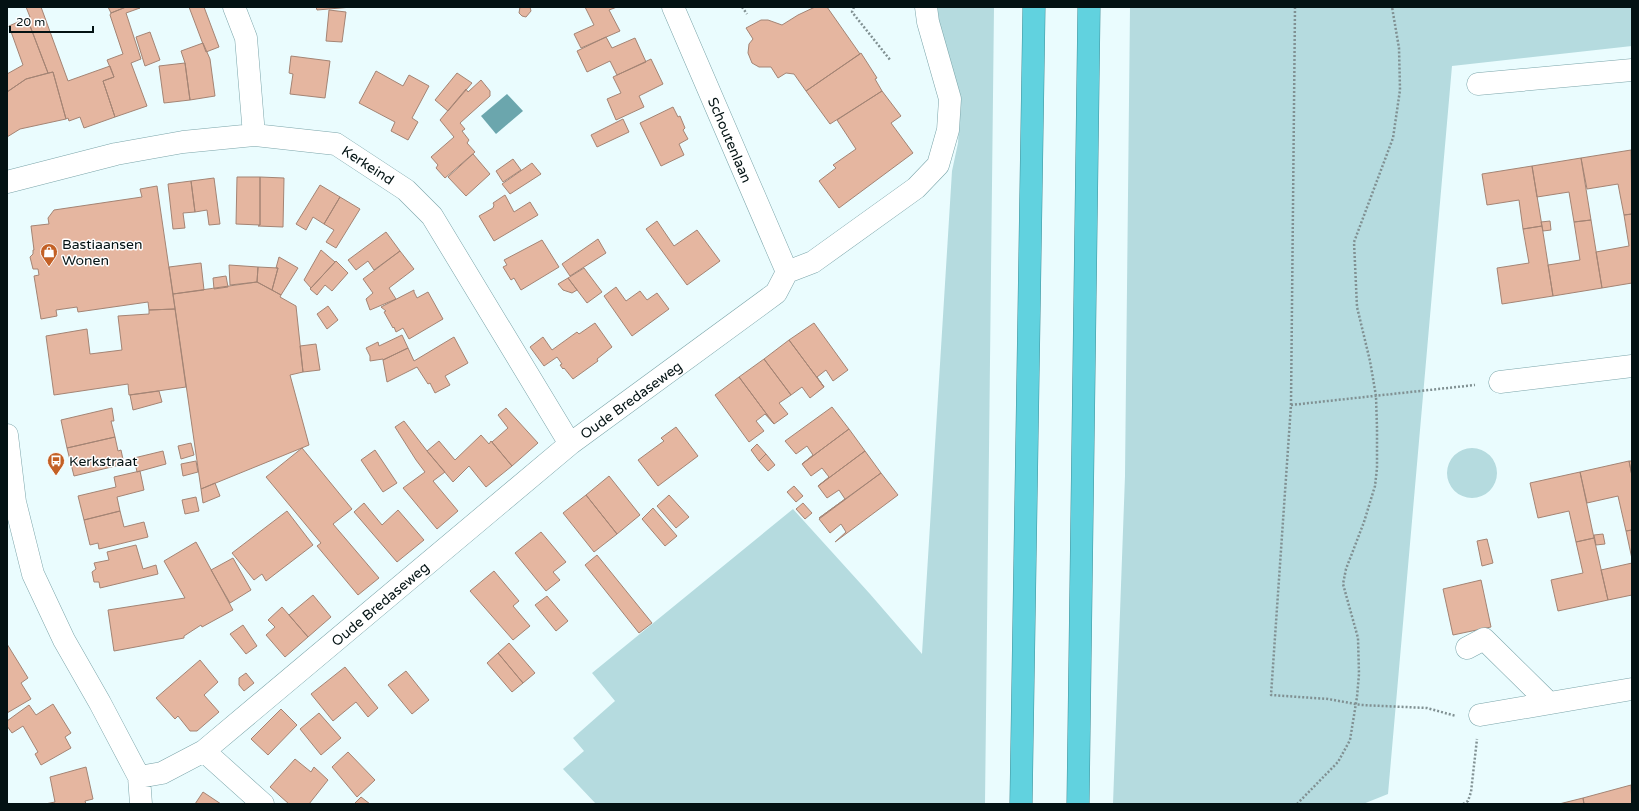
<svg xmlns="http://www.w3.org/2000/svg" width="1639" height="811" viewBox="0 0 1639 811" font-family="'Varela Round',sans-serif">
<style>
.green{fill:#b5dbdf}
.water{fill:#6ba6ad}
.building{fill:#e5b6a0;stroke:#a48474}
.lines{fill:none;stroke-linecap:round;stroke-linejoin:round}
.minor-casing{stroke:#7ba5aa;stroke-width:23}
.highway-casing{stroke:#408f98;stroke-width:23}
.path{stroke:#809092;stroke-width:2.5;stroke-dasharray:2 2;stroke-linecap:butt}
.minor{stroke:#fff;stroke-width:22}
.highway{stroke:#61d2df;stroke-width:22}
.labels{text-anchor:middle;stroke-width:3;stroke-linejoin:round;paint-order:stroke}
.street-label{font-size:14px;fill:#031213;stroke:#fff}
.poi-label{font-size:14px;fill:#031213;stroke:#fff;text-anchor:start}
</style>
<rect width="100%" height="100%" fill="#eafcfe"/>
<path class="green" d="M934,7h60l-9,797h-389l-33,-35 21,-18 -11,-13 42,-37 -23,-28 201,-164 77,85 52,60 30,-483 6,-28 2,-34z
M1130,7h502v39l-180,20 -64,728 -25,10h-250l12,-328z
M1447 473a25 25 0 1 1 50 0a25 25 0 1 1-50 0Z"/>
<path class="water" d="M507,94l16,17 -27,23 -15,-18z"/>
<path class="building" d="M26,7h15l27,74 42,-15 4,11 -11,4 12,36 -31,11 -4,-11 -11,4 -1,-3 -2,1 -13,-47 -5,1 -21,-55 3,-1z
M108,7h18l-15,6z
M126,7l14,1 -14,5 15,46 -10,4 16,43 -32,11 -12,-36 11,-4 -7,-17 16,-6 -13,-39 1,-2z
M189,7h15l15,40 -13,5z
M316,7h36l-35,3z
M520,7h10l1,4 -5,6 -4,-1 -3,-3z
M585,7h32l-8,3 11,21 -39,17 -7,-14 20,-9z
M815,7h12l33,47 -54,37 -12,-17 -8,-1 -8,5 -7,-11h-12l-7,-4 -4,-10 1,-9 4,-5 -7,-11 15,-8h7l14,5 16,-10z
M329,10l17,2 -4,30 -16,-1z
M27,18l21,55 -22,6 -19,13v-18l16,-9 -14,-39z
M150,32l10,28 -15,6 -9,-29z
M606,37l6,11 23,-10 11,24 -29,13 -7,-14 -23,11 -10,-21z
M203,43l7,16 5,37 -25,4 -5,-37 -4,-12z
M861,53l16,25 -2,1 7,12 -52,33 -24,-33z
M291,56l39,5 -5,37 -35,-4 3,-20 -4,-1z
M651,59l12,25 -24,12 5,11 -28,13 -9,-21 14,-6 -8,-16z
M185,63l5,37 -26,3 -5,-37z
M376,71l27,15 6,-11 20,11 -17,32 6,4 -10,18 -17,-9 4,-9 -36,-19z
M53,72l13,47 -46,10 -13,8v-45l19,-13z
M457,73l15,10 -24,28 -13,-11z
M481,80l9,11v5l-30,27 5,6 -3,2 7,9 -2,3 8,9 -30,26 -9,-10 2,-3 -7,-8 23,-20 -14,-17 26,-31 2,3z
M882,91l19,25 -10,7 22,30 -74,55 -20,-27 17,-13 -3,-3 23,-16 -19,-29z
M673,107l5,10 2,-1 5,12 -2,2 5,9 -9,5 5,11 -23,11 -21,-43z
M623,119l6,13 -32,15 -6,-12z
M1631,150l1,64 -8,1 -6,-31 -31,5 -6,-31z
M473,154l17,20 -24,22 -18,-19z
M1581,158l10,62 -17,2 -5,-30 -32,5 -5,-31z
M513,159l8,11 -18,12 -7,-11z
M532,163l9,11 -31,20 -8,-10z
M1532,166l10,60 -19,3 -4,-29 -32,5 -5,-31z
M237,177h23v48l-24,-1z
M260,177l24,1 -1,49 -25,-1 2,-1z
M214,178l6,46 -11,1 -2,-15 -12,2 -4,-31z
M191,181l4,31 -12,1 2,15 -12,1 -5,-45z
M320,185l20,12 -16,27 -11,-7 -7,13 -10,-6z
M157,186l18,123 -26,1 -1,-8 -70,10 -1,-5 -21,3 1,6 -16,3 -7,-43 5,-1 -1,-6h-5l-3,-12 3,-3v-4h1l-3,-24 18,-2 -1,-6 6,-8 88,-13 -2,-8z
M505,195l9,17 16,-10 8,13 -44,26 -15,-25 14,-8 1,-3 -1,-2z
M340,197l20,12 -24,39 -10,-6 8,-12 -10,-6z
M1632,214v69l-30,5 -6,-36 33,-6 -5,-31z
M1591,220l11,68 -49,8 -5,-31 32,-5 -6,-38z
M657,221l17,25 23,-16 23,31 -33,24 -41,-56z
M1550,221l1,9 -8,1 -2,-9z
M1542,226l11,70 -51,8 -5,-36 32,-5 -6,-34z
M386,232l14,19 -26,19 -6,-9 -12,9 -8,-10z
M598,239l8,14 -36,23 -8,-12z
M542,240l17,27 -38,23 -7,-12 -3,2 -8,-13 4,-2 -3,-5z
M321,250l14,12 -24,26 -7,-8z
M400,251l14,18 -25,19 7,11 -26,11 -4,-11 7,-6 -10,-14z
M279,257l19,11 -17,27 -9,-5 6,-22h-2z
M336,261l12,12 -16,18 -7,-6 -8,10 -7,-6z
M201,263l3,27 -31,4 -4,-27z
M229,265l29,2 -1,15 -27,3z
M258,267l20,1 -6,22 -15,-8z
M584,268l18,24 -15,11 -19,-25z
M226,276l2,11 -14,2 -1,-11z
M568,278l9,12 -5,3 -9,-3 -5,-6z
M257,282l24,13 -1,2 16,9 7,66 -13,3 19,70 -108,44 -28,-195z
M616,287l10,14 14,-10 7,9 10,-7 12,16 -37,27 -28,-40z
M414,290v2l3,6 11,-6 15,27 -34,20 -6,-11 -7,4 -2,-5 -1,1 -9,-16 2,-1 -5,-4z
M328,306l10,14 -11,9 -10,-15z
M175,309l11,78 -57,8 -1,-11 -74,11 -8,-59 41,-7 3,25 32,-4 -4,-34 31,-2v-4z
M595,323l17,24 -15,12 1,2 -25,18 -9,-11 -1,1 -3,-4 2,-1 -5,-7 -13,9 -14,-19 13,-10 9,13 25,-18 2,2z
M814,323l34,47 -15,11 -7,-11 -9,7 7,10 -35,-47z
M402,335l6,13 -25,12v-1l-13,2v-5l-4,-8 12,-6 1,4z
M454,337l14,26 -23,13 5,9 -15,8 -5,-10 -2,1 -11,-17 -30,15 -4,-22 25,-12 6,13z
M789,340l35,47 -14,11 -8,-11 -11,8 -27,-36z
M316,344l4,26 -17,2 -3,-26z
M764,359l27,36 -12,8 9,11 -14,10 -35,-47z
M739,377l35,47 -9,-10 -9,7 8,10 -15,11 -34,-47z
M159,391l3,11 -29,8 -3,-15z
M832,407l17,22 -47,35 11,-9 -6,-9 -11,8 -11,-13z
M112,408l2,13h-3l4,16 -48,11 -6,-28z
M506,408l32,35 -26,23 -20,-24 16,-14 -10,-13z
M404,421l23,30 18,21 -12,9 25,30 -21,18 -34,-41 22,-16 -9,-12 -21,-33z
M676,427l22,29 -40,30 -20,-26 26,-19 -3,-3z
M849,429l16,22 -47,35 11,-9 -7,-9 -11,8 -9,-12z
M481,435l8,9 2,-3 21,25 -26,21 -17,-21 -16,16 -26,-31 12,-10 16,19z
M115,437l3,14 3,-1 3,14 -50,12 -7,-28z
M191,443l3,12 -13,4 -3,-13z
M757,444l9,10 -7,7 -8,-11z
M302,448l50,61 -19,15 46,54 -21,17 -41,-49 4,-3 -55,-66z
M375,450l22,33 -14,9 -22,-32z
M163,451l3,13 -29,8 -3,-14z
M865,451l16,22 -62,45 26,-19 -6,-9 -12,8 -9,-12z
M766,454l9,11 -7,6 -9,-10z
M196,461l2,11 -15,4 -2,-12z
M1629,461h3v15z
M1629,461l3,15v54l-6,1 -8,-35 -31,7 -7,-31z
M140,471l4,19 -27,7 3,14 -36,9 -6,-24 38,-9 -2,-10z
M1580,472l14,66 -18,4 -7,-31 -31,7 -8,-35z
M881,473l17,22 -63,47 11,-10 -5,-8 -11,9 -11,-14z
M609,476l31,39 -23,19 -31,-39z
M215,483l5,13 -17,7 -2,-14z
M794,486l9,10 -7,6 -9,-10z
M586,495l31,39 -23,18 -31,-39z
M669,495l20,22 -13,11 -19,-22z
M196,497l3,14 -14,3 -3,-14z
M364,503l18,22 16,-15 26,30 -27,22 -43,-50z
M803,503l9,10 -7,6 -9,-10z
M653,508l24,28 -12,10 -23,-27z
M120,511l4,16 20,-5 4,15 -49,12 -1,-6 -8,2 -6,-25z
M287,511l26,34 -47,36 -4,-7 -8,6 -22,-27z
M1632,530v29l-6,-28z
M541,532l25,30 -13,10 7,8 -14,11 -31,-38z
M1603,534l2,10 -9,1 -2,-10z
M1594,538l14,62 -50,11 -7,-31 32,-7 -7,-31z
M1487,539l6,24 -11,3 -5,-25z
M196,542l37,68 -31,17 -1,-2 -17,11v2l-70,13 -6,-41 77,-12 -21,-37z
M136,545l7,24 13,-4 2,9 -58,14 -1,-6h-5l-2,-10 4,-3 -2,-6 15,-3 -2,-8z
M597,555l55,68 -13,10 -54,-68z
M233,558l18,32 -21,13 -19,-33z
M1632,563v32l-24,5 -7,-30z
M494,571l25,30 -6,5 17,20 -17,14 -43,-49z
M1481,580l10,47 -38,8 -10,-46z
M313,595l18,22 -23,20 -19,-22z
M547,596l21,25 -12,10 -21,-26z
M282,607l26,30 -23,20 -19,-22 9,-8 -7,-7z
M243,625l14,21 -11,8 -16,-20z
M509,643l26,30 -12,10 -25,-30z
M7,644l21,34 -7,5 10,16 -24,14z
M498,653l25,30 -11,9 -25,-29z
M200,660l18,22 -14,13 15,17 -22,19h-7l-12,-15 -3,3 -19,-21z
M345,667l33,41 -10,9 -12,-15 -23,19 -22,-27z
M406,671l23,29 -17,14 -24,-29z
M246,673l8,10 -10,8 -5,-6v-7z
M53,704l18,29 -6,4 6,11 -30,17 -6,-11 3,-2 -15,-26 -11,7 -5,-7v-5l22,-16 7,10z
M281,709l16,16 -29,30 -17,-16z
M319,713l22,25 -20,17 -21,-26z
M348,752l27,28 -18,17 -25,-30z
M295,759l16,13 3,-5 14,13 -19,24h-20l-19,-17z
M86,767l7,32 -8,2 1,3h-41l10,-2 -5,-25z
M1631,785l1,19h-48l-1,-6z
M203,792l18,12h-26z
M361,797l9,7h-16z
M1583,798l1,6h-25z"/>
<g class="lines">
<defs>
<path id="minor" d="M234,7l12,31 8,97
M673,7l114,265
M1478,84l154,-14
M7,182l109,-28 67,-12 71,-7 82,9 70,46 26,26 138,228
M1500,382l132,-16
M7,435l8,67 18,72 31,66 36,63 39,74 2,27
M1467,648l17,-9 65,64
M1480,715l152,-26
M204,751l366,-307 206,-151 11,-21 26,-10 103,-74 22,-23 10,-35 2,-31 -22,-77 -2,-15
M139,777l23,-4 42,-22 59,53"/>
<path id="highway" d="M1021,804l13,-797
M1078,804l11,-797"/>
</defs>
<use href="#minor" class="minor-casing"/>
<use href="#highway" class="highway-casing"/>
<path class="path" d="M742,7l5,7
M854,7l-2,5 39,49
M1295,7l-4,398 -20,290 57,4 33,6 66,3 29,8
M1291,405l184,-20
M1297,804l41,-42 12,-22 7,-43 2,-23 -1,-36 -15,-54 3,-15 18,-47 11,-36 2,-18v-40l-1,-32 -6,-35 -13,-54 -3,-65 39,-104 7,-48 -1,-42 -7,-41
M1463,804l5,-3 3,-9 6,-53"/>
<use href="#minor" class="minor"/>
<use href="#highway" class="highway"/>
</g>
<defs>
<symbol id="shop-pin" viewBox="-11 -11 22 30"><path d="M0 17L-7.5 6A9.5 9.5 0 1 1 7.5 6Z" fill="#c36025" stroke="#fff"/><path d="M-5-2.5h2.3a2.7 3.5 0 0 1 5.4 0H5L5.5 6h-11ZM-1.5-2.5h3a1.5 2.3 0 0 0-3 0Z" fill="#fff"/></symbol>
<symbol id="bus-pin" viewBox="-11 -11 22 30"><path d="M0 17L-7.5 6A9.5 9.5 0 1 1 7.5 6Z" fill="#c36025" stroke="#fff"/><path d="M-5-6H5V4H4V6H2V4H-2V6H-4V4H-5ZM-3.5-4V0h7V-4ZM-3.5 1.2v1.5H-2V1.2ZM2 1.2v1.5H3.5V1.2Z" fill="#fff"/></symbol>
</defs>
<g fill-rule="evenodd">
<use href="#shop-pin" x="39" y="242" width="20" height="27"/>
<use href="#bus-pin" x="46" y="451" width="20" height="27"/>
</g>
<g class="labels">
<g class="street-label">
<text transform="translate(730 140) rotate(67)" y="5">Schoutenlaan</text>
<text transform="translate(368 165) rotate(33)" y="5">Kerkeind</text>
<text transform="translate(631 400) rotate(-36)" y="5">Oude Bredaseweg</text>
<text transform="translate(380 604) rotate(-40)" y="5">Oude Bredaseweg</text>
</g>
<g class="poi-label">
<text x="62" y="249">Bastiaansen<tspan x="62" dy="16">Wonen</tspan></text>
<text x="69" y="466">Kerkstraat</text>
</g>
</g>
<rect width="1639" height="811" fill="none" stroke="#031213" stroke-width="16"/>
<path d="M10 26v6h83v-6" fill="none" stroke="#031213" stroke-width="2"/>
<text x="16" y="26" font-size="12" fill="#031213" stroke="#ffffff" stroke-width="3" paint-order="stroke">20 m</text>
</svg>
